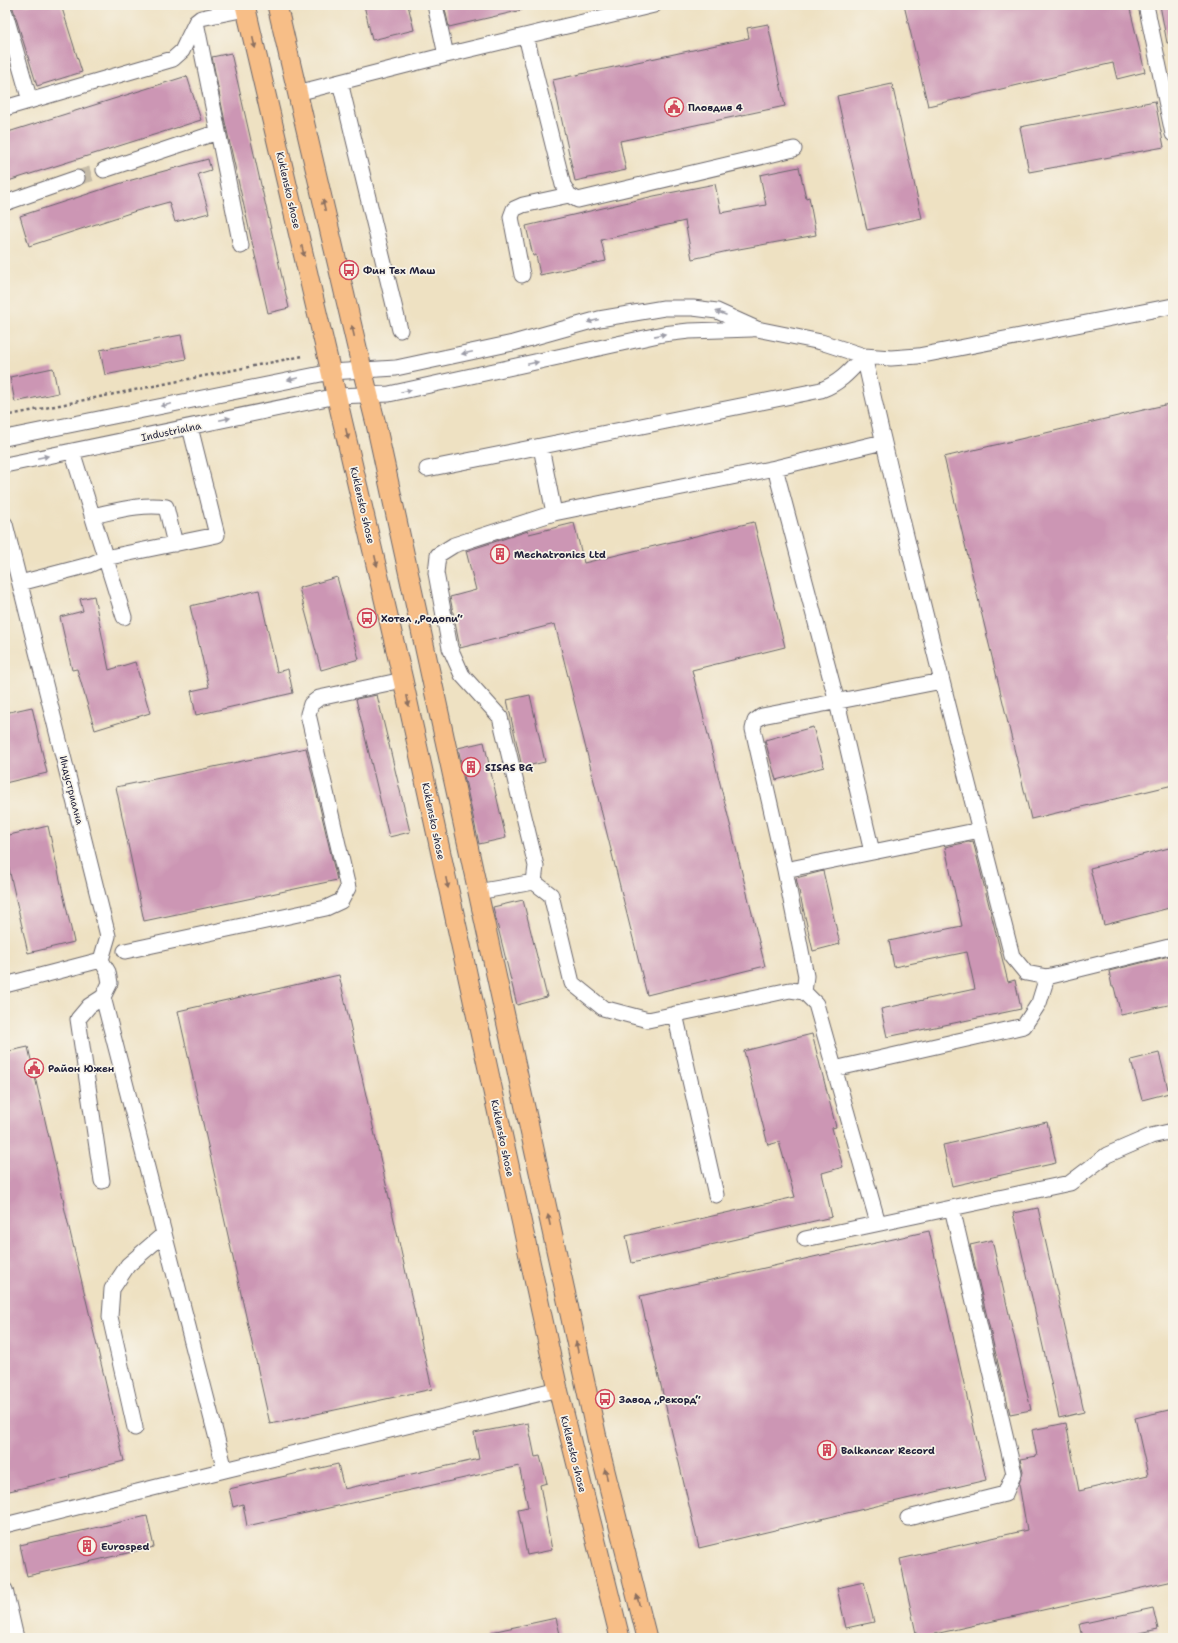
<svg xmlns="http://www.w3.org/2000/svg" width="1178" height="1643" viewBox="0 0 1178 1643" font-family="'Shantell Sans',sans-serif">
<style>
.building{fill:#cc96b4}
.lines{fill:none;stroke-linecap:round;stroke-linejoin:round}
.minor-tunnel{stroke:#c5bba7;stroke-width:15;stroke-dasharray:15 8;stroke-linecap:butt}
.minor-casing{stroke:#69656a;stroke-width:17}
.major-casing{stroke:#69656a;stroke-width:21}
.path{stroke:#69656a;stroke-width:2.5;stroke-dasharray:3 3;stroke-linecap:butt}
.minor{stroke:#fff;stroke-width:15}
.major{stroke:#f7be87;stroke-width:19}
.oneway{fill:#8c7061}
.oneway2{fill:#9c9ca7}
.labels{text-anchor:middle;stroke-width:3.5;stroke-linejoin:round;paint-order:stroke}
.poi-label{font-size:10px;font-weight:bold;fill:#22223b;stroke:#f7f3e8;text-anchor:start}
.street-label{font-size:10px;fill:#22223b;stroke:#f7f3e8}
</style>
<rect width="100%" height="100%" fill="#f7f3e8"/>
<filter id="ink" filterUnits="userSpaceOnUse"><feTurbulence type="fractalNoise" baseFrequency=".025" numOctaves="2"/><feDisplacementMap in="SourceGraphic" scale="8" xChannelSelector="R" yChannelSelector="G"/><feConvolveMatrix kernelMatrix="1 2 1 2 8 2 1 2 1" color-interpolation-filters="sRGB"/></filter>
<filter id="wash" filterUnits="userSpaceOnUse"><feTurbulence type="fractalNoise" baseFrequency=".012" numOctaves="4" result="noise"/><feDisplacementMap in="SourceGraphic" scale="16" xChannelSelector="R" yChannelSelector="G"/><feGaussianBlur stdDeviation="0.9" result="paint"/><feColorMatrix in="noise" values="0 0 0 0 0 0 0 0 0 0 0 0 0 0 0 0 0 1.4 0 .05"/><feComposite in="paint" operator="in"/></filter>
<g filter="url(#wash)">
<rect width="100%" height="100%" fill="#eee1c2"/>
<g id="blocks">
<path class="building" d="M12,5h49l21,67 -45,14z
M364,5h44l6,25 -42,10z
M444,5h78v5l-73,17z
M904,5h225l16,67 -28,7 -4,-16 -185,43z
M1160,5h13v37l-6,1z
M768,24l17,82 -165,35 6,29 -51,11 -22,-101 196,-42 -2,-10z
M231,53l58,255 -21,5 -43,-191 -13,-65z
M187,76l14,44 -196,62v-49z
M892,84l30,134 -55,12 -30,-134z
M1155,101l9,46 -135,25 -9,-45z
M208,159l3,11 -13,4 11,39 -34,9 -6,-20 -33,9 -107,35 -9,-30 108,-35z
M799,167l7,31 3,-1 7,38 -88,16 -36,8 -7,-38 -84,19 5,21 -66,14 -4,-20 -3,1 -7,-30 128,-30 61,-12 6,29 45,-8 -6,-30z
M181,335l5,24 -81,16 -5,-25z
M53,368l5,25 -43,9 -5,-25z
M1173,403v382l-142,34 -87,-362z
M754,522l31,125 -93,23 73,296 -118,29 -92,-371 -95,24 -10,-51 26,-7 -10,-39 62,-20 1,3 45,-11 10,40z
M337,577l22,82 -38,11 -22,-82z
M259,590l18,82 11,-3 5,24 -97,22 -5,-24 18,-4 -19,-81z
M94,596l15,74 26,-8 15,51 -55,17 -18,-61 -5,1 -12,-53 23,-6 -3,-12z
M377,695l33,137 -21,5 -33,-138z
M530,695l15,67 -23,5 -15,-67z
M32,707l15,66 -42,10v-70z
M813,727l11,40 -48,13 -11,-40z
M484,742l22,96 -27,6 -21,-96z
M306,748l31,132 -193,41 -28,-134z
M48,826l26,116 -46,11 -23,-102v-15z
M973,841l35,141 7,-2 6,29 -134,28 -6,-28 94,-20 -8,-37 -73,15 -5,-26 73,-15 -17,-79z
M1173,847v60l-69,18 -14,-57z
M823,871l17,73 -27,7 -17,-73z
M523,900l24,97 -30,8 -24,-98z
M1173,955v49l-52,11 -7,-28h-2l-3,-16z
M339,975l93,414 -162,35 -92,-413z
M812,1034l24,93 -4,1 11,39 -21,6 10,44 -200,46 -6,-27 169,-39 -16,-55 -11,3 -24,-94z
M28,1047l36,155h-1l61,259 -55,14 1,2 -65,15v-440z
M1159,1053l10,40 -27,7 -11,-40z
M1047,1122l9,41 -104,23 -9,-41z
M1038,1208l46,204 -25,6 -46,-205z
M929,1231l57,249 -287,68 -59,-252z
M992,1240l39,170 -21,4 -40,-169z
M1173,1409v172l-256,57 -17,-79 127,-29 -8,-46 4,-13 -3,-12 17,-3 -5,-26 34,-7 13,68 69,-16 -13,-57z
M528,1423l7,34 5,-1 7,27 -7,2 12,65 -25,5 -9,-46 10,-2 -9,-41 -272,60 -4,-22 -10,3 -4,-18 109,-25 6,25 135,-30 -5,-26z
M147,1516l7,31 -127,29 -7,-31z
M864,1582l10,40 -28,6 -9,-40z
M1153,1608l5,21 -41,9h-34l-3,-14z
M556,1618l5,20h-73l-1,-5z"/>
</g>
</g>
<g filter="url(#ink)">
<use href="#blocks" fill-opacity="0" stroke="#69656a" stroke-width="1"/>
<g class="lines">
<path class="minor-tunnel" d="M77,178l27,-8"/>
<defs>
<path id="minor" d="M435,5l11,50
M1146,5l27,129
M5,13l25,88
M196,22l45,224
M526,36l37,149 6,10 9,5 216,-51
M340,82l60,248
M297,93l149,-38 208,-50
M5,108l168,-49 9,-8 14,-29 5,-4 45,-9
M104,170l114,-38
M5,203l72,-25
M522,275l-11,-58 3,-8 9,-4 46,-10
M864,356c45,201 97,400 148,600l14,17 21,4
M5,438l326,-66 65,-4 117,-25 86,-24 65,-11h29l24,3 40,18 64,13 43,14 27,2 27,-2 31,-6 224,-44
M541,447l13,66 221,-45 108,-26
M72,451l52,166
M5,465l332,-69 52,-2 274,-60 26,-3 63,-2
M775,468l62,234 35,150
M427,469l394,-79c19,-7 29,-19 43,-34
M92,516c24,-5 50,-13 74,-9l9,37
M5,524l103,412 -7,24 -96,25
M20,583l69,-18 16,-7 112,-23 -27,-108
M785,870l195,-40
M534,882l2,-16 -36,-149 -38,-42 -12,-27 -14,-75 2,-18 16,-10 100,-32
M477,892l57,-10 17,13 21,88 31,25 45,12 142,-30 14,2 12,12 62,219
M125,951l201,-43 15,-7 7,-13 -40,-174 3,-10 8,-6 84,-18
M101,960l7,12 2,11 -7,14 -14,9 -11,13 24,162
M804,992l2,-16 -21,-106 -32,-141 2,-8 7,-5 180,-35
M103,997l122,473
M675,1014l41,181
M834,1069l190,-43 15,-23 8,-26 126,-31
M805,1239l265,-56 37,-28 44,-19 22,-5
M135,1428l-25,-111 2,-28 16,-24 36,-31
M908,1518l97,-24 9,-21 -62,-265
M5,1525l220,-55 333,-81
M5,1590l11,48"/>
<path id="major" d="M245,5l158,675 155,709 62,249
M277,5l85,364 14,55 223,1023 48,191"/>
</defs>
<use href="#minor" class="minor-casing"/>
<use href="#major" class="major-casing"/>
<path class="path" d="M5,416l298,-60"/>
<use href="#minor" class="minor"/>
<use href="#major" class="major"/>
</g>
<defs><path id="oneway-solid" d="M-6-.8H1V-3.2L6.5 0L1 3.2V.8H-6Z"/></defs>
<g class="oneway">
<use href="#oneway-solid" transform="translate(254 43) rotate(77)"/>
<use href="#oneway-solid" transform="translate(324 205) rotate(-103)"/>
<use href="#oneway-solid" transform="translate(303 251) rotate(77)"/>
<use href="#oneway-solid" transform="translate(353 331) rotate(-103)"/>
<use href="#oneway-solid" transform="translate(347 434) rotate(77)"/>
<use href="#oneway-solid" transform="translate(376 561) rotate(77)"/>
<use href="#oneway-solid" transform="translate(408 701) rotate(78)"/>
<use href="#oneway-solid" transform="translate(447 883) rotate(78)"/>
<use href="#oneway-solid" transform="translate(549 1220) rotate(-102)"/>
<use href="#oneway-solid" transform="translate(577 1347) rotate(-102)"/>
<use href="#oneway-solid" transform="translate(606 1474) rotate(-104)"/>
<use href="#oneway-solid" transform="translate(638 1600) rotate(-104)"/>
</g>
<g class="oneway2">
<use href="#oneway-solid" transform="translate(721 313) rotate(-159)"/>
<use href="#oneway-solid" transform="translate(593 321) rotate(165)"/>
<use href="#oneway-solid" transform="translate(660 335) rotate(-11)"/>
<use href="#oneway-solid" transform="translate(467 353) rotate(168)"/>
<use href="#oneway-solid" transform="translate(533 363) rotate(-12)"/>
<use href="#oneway-solid" transform="translate(293 379) rotate(168)"/>
<use href="#oneway-solid" transform="translate(406 391) rotate(-12)"/>
<use href="#oneway-solid" transform="translate(166 405) rotate(168)"/>
<use href="#oneway-solid" transform="translate(225 419) rotate(-12)"/>
<use href="#oneway-solid" transform="translate(43 457) rotate(-12)"/>
</g>
</g>
<defs>
<symbol id="civic-ring" viewBox="-11 -11 22 22"><circle r="9.5" fill="#f7f3e8" stroke="#d1495b" stroke-width="1.5"/><path d="M-.6-6.5H3V-4.5H.6V-3L4-1V1h2V6H-6V1h2V-1L-.6-3ZM-1.2 2.5V6h2.4V2.5Z" fill="#d1495b"/></symbol>
<symbol id="bus-ring" viewBox="-11 -11 22 22"><circle r="9.5" fill="#f7f3e8" stroke="#d1495b" stroke-width="1.5"/><path d="M-5-6H5V4H4V6H2V4H-2V6H-4V4H-5ZM-3.5-4V0h7V-4ZM-3.5 1.2v1.5H-2V1.2ZM2 1.2v1.5H3.5V1.2Z" fill="#d1495b"/></symbol>
<symbol id="building-ring" viewBox="-11 -11 22 22"><circle r="9.5" fill="#f7f3e8" stroke="#d1495b" stroke-width="1.5"/><path d="M-4-6H4V6H1V3H-1V6H-4ZM-2.5-4.3h1.7v1.8h-1.7ZM.8-4.3h1.7v1.8H.8ZM-2.5-1h1.7V.8h-1.7ZM.8-1h1.7V.8H.8Z" fill="#d1495b"/></symbol>
</defs>
<g fill-rule="evenodd">
<use href="#civic-ring" x="663" y="96" width="22" height="22"/>
<use href="#bus-ring" x="338" y="259" width="22" height="22"/>
<use href="#building-ring" x="489" y="543" width="22" height="22"/>
<use href="#bus-ring" x="356" y="607" width="22" height="22"/>
<use href="#building-ring" x="460" y="756" width="22" height="22"/>
<use href="#civic-ring" x="23" y="1057" width="22" height="22"/>
<use href="#bus-ring" x="594" y="1388" width="22" height="22"/>
<use href="#building-ring" x="816" y="1439" width="22" height="22"/>
<use href="#building-ring" x="76" y="1535" width="22" height="22"/>
</g>
<g class="labels">
<g class="poi-label">
<text x="688" y="111">Пловдив 4</text>
<text x="363" y="274">Фин Тех Маш</text>
<text x="514" y="558">Mechatronics Ltd</text>
<text x="381" y="622">Хотел „Родопи“</text>
<text x="485" y="771">SISAS BG</text>
<text x="48" y="1072">Район Южен</text>
<text x="619" y="1403">Завод „Рекорд“</text>
<text x="841" y="1454">Balkancar Record</text>
<text x="101" y="1550">Eurosped</text>
</g>
<g class="street-label">
<text transform="translate(289 190) rotate(77)" y="4">Kuklensko shose</text>
<text transform="translate(171 431) rotate(-12)" y="4">Industrialna</text>
<text transform="translate(363 505) rotate(77)" y="4">Kuklensko shose</text>
<text transform="translate(72 790) rotate(76)" y="4">Индустриална</text>
<text transform="translate(434 821) rotate(78)" y="4">Kuklensko shose</text>
<text transform="translate(503 1138) rotate(78)" y="4">Kuklensko shose</text>
<text transform="translate(574 1454) rotate(76)" y="4">Kuklensko shose</text>
</g>
</g>
<rect width="1178" height="1643" fill="none" stroke="#f7f3e8" stroke-width="20"/>
</svg>
